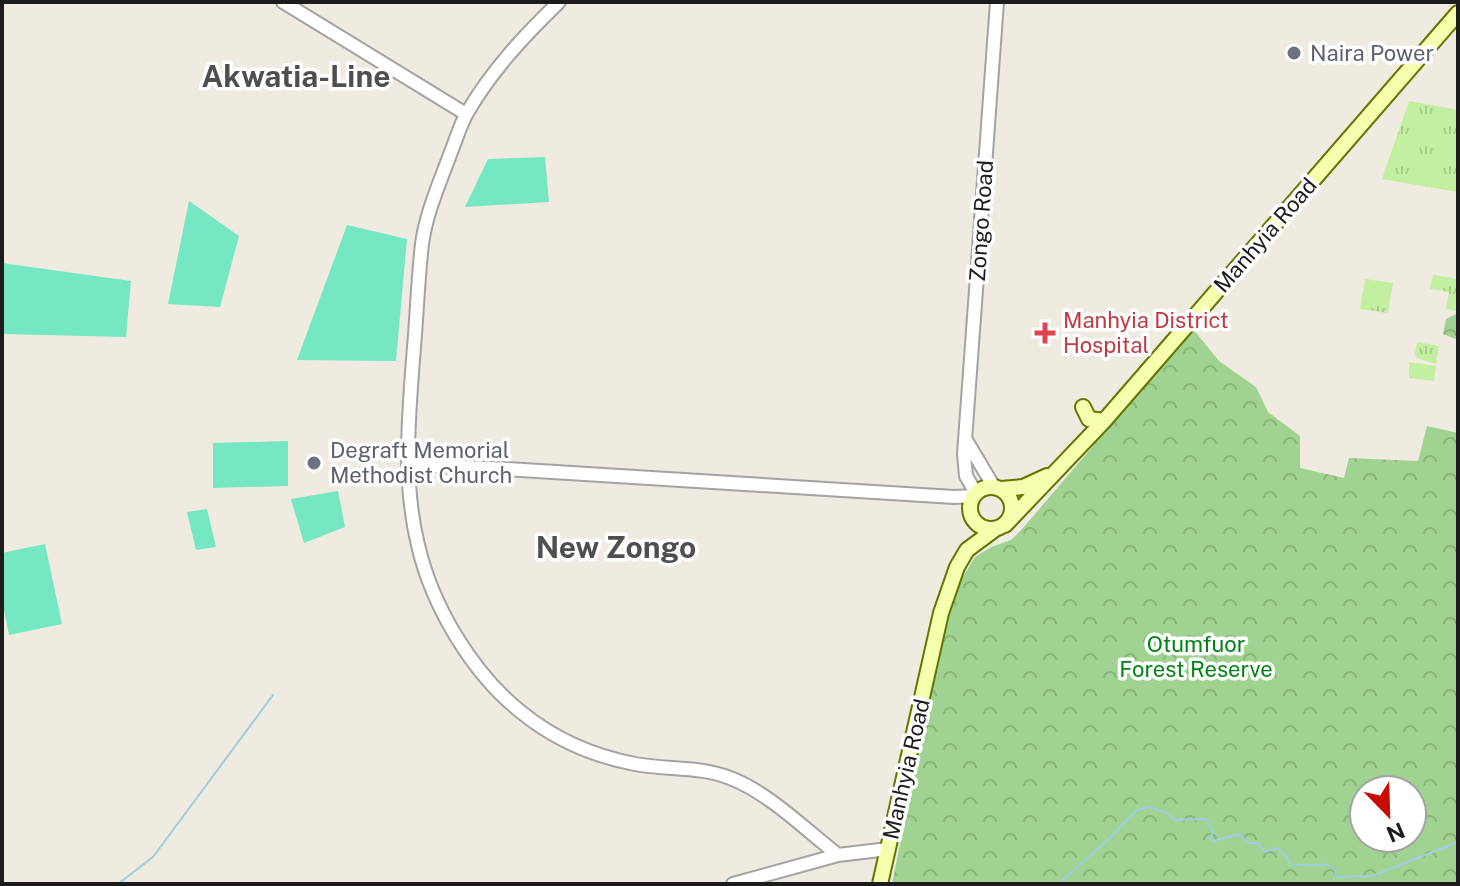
<svg xmlns="http://www.w3.org/2000/svg" width="1460" height="886" viewBox="0 0 1460 886" font-family="'Public Sans',sans-serif">
<style>
.grass{fill:url(#grass-tufts)}
.forest{fill:url(#forest-crowns);fill-rule:evenodd}
.pitch{fill:#75e7c2}
.lines{fill:none;stroke-linecap:round;stroke-linejoin:round}
.stream{stroke:#9ccde1;stroke-width:2}
.tertiary-casing{stroke:#a3a3a3;stroke-width:16}
.secondary-casing{stroke:#627600;stroke-width:18}
.tertiary{stroke:#fff;stroke-width:12}
.secondary{stroke:#f6ffae;stroke-width:14}
.worship-dot{fill:#6b7280;stroke:#fff;stroke-width:3}
.health-dot{fill:#e0444e;stroke:#fff;stroke-width:3}
.labels{text-anchor:middle;stroke-width:7;stroke-linejoin:round;paint-order:stroke}
.worship-label{font-size:22px;fill:#5b616d;stroke:#fff;text-anchor:start}
.street-label{font-size:22px;fill:#1c1c1c;stroke:#fff}
.health-label{font-size:22px;fill:#be3a42;stroke:#fff;text-anchor:start}
.park-label{font-size:22px;fill:#008413;stroke:#fff}
.district-label{font-size:30px;font-weight:bold;fill:#4f4f4f;stroke:#fff}
</style>
<defs>
<pattern id="grass-tufts" width="24" height="20" patternUnits="userSpaceOnUse" patternTransform="scale(2)"><rect width="24" height="20" fill="#c2efa0"/><path d="M3 7l-1-3M5 7V3M7 7l1-3M15 17l-1-3M17 17v-4M19 17l1-3" fill="none" stroke="#a6cc89"/></pattern>
<pattern id="forest-crowns" width="20" height="18" patternUnits="userSpaceOnUse" patternTransform="scale(2)"><rect width="20" height="18" fill="#a0d391"/><path d="M2 6a3 3 0 1 1 6 0M12 15a3 3 0 1 1 6 0" fill="none" stroke="#89b57c"/></pattern>
</defs>
<rect width="100%" height="100%" fill="#efebe0"/>
<path class="grass" d="M1409,101l49,9v82l-76,-13z
M1433,275l25,4v32l-12,-2 3,-17 -19,-3z
M1365,279l28,4 -5,30 -28,-4z
M1417,342l22,4 -3,18 -19,-6 -2,-4z
M1409,362l27,4 -2,15 -25,-3z"/>
<path class="forest" d="M1458,313v27l-15,-6 3,-15z
M1193,329l26,32 37,26 12,25 32,24v32l44,10 5,-20 69,3 9,-35 31,7v451h-566l50,-250 17,-51 16,-26 16,-10 20,-7 12,-12zM1364,790h48v48h-48z"/>
<path class="pitch" d="M545,157l4,45 -84,5 23,-48z
M189,201l50,35 -19,71 -52,-3z
M347,225l60,14 -11,122 -99,-1z
M2,263l129,18 -5,56 -124,-3z
M288,441v45l-75,2v-45z
M338,491l7,36 -41,16 -13,-44z
M207,509l9,38 -20,3 -9,-38z
M45,544l17,80 -53,11 -7,-35v-47z"/>
<g class="lines">
<path class="stream" d="M118,884l35,-27 120,-162
M1058,884l50,-44 29,-30 12,-3 16,5 10,8 31,-1 7,13 -3,7 4,2 25,-7 9,9h10l7,9 10,-4 9,6 7,11c13,-1 23,2 35,-1l8,5 3,8 35,-1 86,-34"/>
<defs>
<path id="tertiary" d="M283,2l183,112
M559,2c-34,33 -68,69 -92,111 -7,12 -11,27 -16,39 -11,30 -25,61 -29,92 -4,34 -5,69 -8,103 -5,65 -12,133 4,198 14,61 54,128 103,167 33,27 72,44 114,52 32,6 65,2 95,14 38,14 77,53 108,77
M966,440l28,47
M408,465l82,3 464,29 20,-1
M976,493l-10,-17 -2,-22 33,-452
M733,884l105,-29 50,-6"/>
<path id="secondary" d="M1083,407l6,12 15,2
M970 508a21 21 0 1 1 42 0a21 21 0 1 1-42 0Z
M1001,489l22,-2 24,-11
M1005,525l99,-104 354,-408
M880,884l61,-271 16,-46 10,-17 27,-20"/>
</defs>
<use href="#tertiary" class="tertiary-casing"/>
<use href="#secondary" class="secondary-casing"/>
<use href="#tertiary" class="tertiary"/>
<use href="#secondary" class="secondary"/>
</g>
<g class="worship-dot">
<circle cx="1294" cy="53" r="8"/>
<circle cx="314" cy="463" r="8"/>
</g>
<path class="health-dot" d="M1041 321h8v8h8v8h-8v8h-8v-8h-8v-8h8z"/>
<g class="labels">
<g class="worship-label">
<text x="1310" y="61">Naira Power</text>
<text x="330" y="458">Degraft Memorial<tspan x="330" dy="25">Methodist Church</tspan></text>
</g>
<g class="street-label">
<text transform="translate(981 221) rotate(-86)" y="8">Zongo Road</text>
<text transform="translate(1265 235) rotate(-49)" y="8">Manhyia Road</text>
<text transform="translate(906 769) rotate(-77)" y="8">Manhyia Road</text>
</g>
<g class="health-label">
<text x="1063" y="328">Manhyia District<tspan x="1063" dy="25">Hospital</tspan></text>
</g>
<g class="park-label">
<text x="1196" y="652">Otumfuor<tspan x="1196" dy="25">Forest Reserve</tspan></text>
</g>
<g class="district-label">
<text x="296" y="87">Akwatia-Line</text>
<text x="616" y="558">New Zongo</text>
</g>
</g>
<rect width="1460" height="886" fill="none" stroke="#1c1c1c" stroke-width="8"/>
<g transform="translate(1388 814) rotate(157)"><circle r="38" fill="#ffffff" stroke="#a4a4a4" stroke-width="2"/>
<path d="M0-6L14 30L0 20L-14 30Z" fill="#c80c00"/>
<text y="-12" font-size="22" font-weight="bold" text-anchor="middle" fill="#1c1c1c">N</text>
</g>
</svg>
